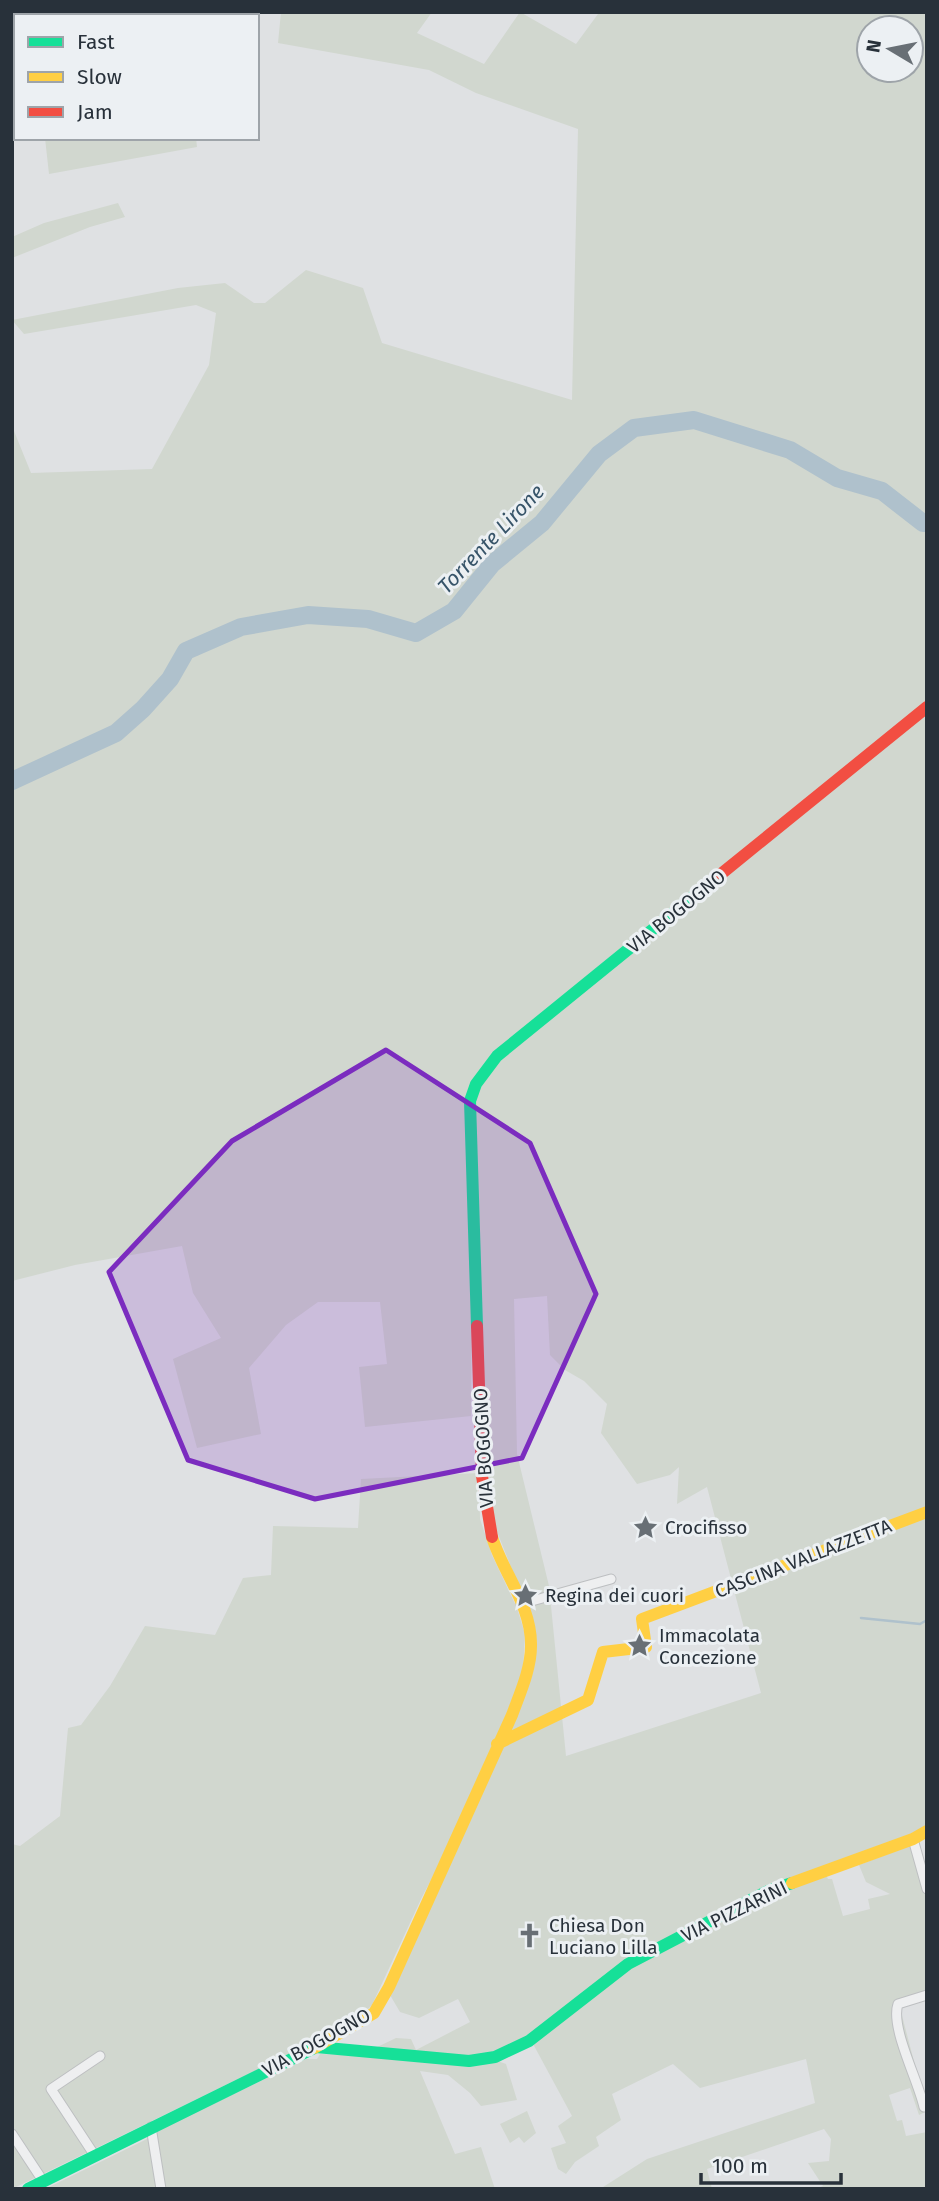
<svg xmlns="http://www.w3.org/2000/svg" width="939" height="2201" viewBox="0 0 939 2201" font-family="'Fira Sans',sans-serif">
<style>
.green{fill:#d1d7cf;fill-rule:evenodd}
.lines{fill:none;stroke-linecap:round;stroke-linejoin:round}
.stream{stroke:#afc1cc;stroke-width:2.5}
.river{stroke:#afc1cc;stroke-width:18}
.street-casing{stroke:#bdbfc1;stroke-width:11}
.street{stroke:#eeeff0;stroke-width:9}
.fast{stroke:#16e098;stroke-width:12}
.slow{stroke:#ffcf43;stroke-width:12}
.jam{stroke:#f24e42;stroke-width:12}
.marked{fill:#7b2cbf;fill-opacity:0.2;stroke:#7b2cbf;stroke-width:5;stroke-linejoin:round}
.labels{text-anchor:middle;stroke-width:6;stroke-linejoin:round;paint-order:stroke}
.street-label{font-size:19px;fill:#28313a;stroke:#ecf0f3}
.poi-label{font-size:19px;fill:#28313a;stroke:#ecf0f3;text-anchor:start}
.water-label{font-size:21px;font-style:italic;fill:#375469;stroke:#ecf0f3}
</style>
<rect width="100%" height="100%" fill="#dfe1e3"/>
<path class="green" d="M12,12h191l-1,4h-186v94h-4z
M281,12h151l-15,21 67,31 36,-52 56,32 22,-30 -2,-2h331v1814l-14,11 -145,52 -141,73 -76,60 -57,32 -24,4 -99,-8 25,-12 15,1 5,11 54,-28 -12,-23 -39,19 -19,-6 -10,-17 123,-275 19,-100 -38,-96 -6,-42 -16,-231 -1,165 -106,11 -6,-60 28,-3 -7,-62h-62l-32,23 -37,43 12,66 -64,14 -24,-89 48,-21 -28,-45 -11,-47 -107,19 -63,16v-855l19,47 121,-4 57,-104 7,-52 -20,-8 -172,29 -12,-14 166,-32 47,-5 29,20h11l41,-33 57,18 19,55 190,57 6,-271 -102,-36 -47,-23 -151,-27zM869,28h42v42h-42zM547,1296l3,59 15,15 19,11 23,23 -6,29 36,51 33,-9 9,-8 -2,37 30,-17 54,206 -195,63 -17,-170 -32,-132 -3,-155z
M45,138h151l1,9 -148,27z
M118,203l7,14 -35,10 -78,31v-21l32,-14z
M479,1473l1,46 12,36 25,53 8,26 -2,39 -60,147 -41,77 -50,108 -17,17 -343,167v-345l8,2 40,-30 8,-88 13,-3 29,-39 35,-60 70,9 28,-57 28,-3 2,-49 85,2 3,-49z
M911,1845l16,57v95l-27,11 27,103 -8,4 -9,-27 -21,7 8,26 5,-1 4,16 21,-4v57h-113l9,-3 -15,-23 21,-2 2,-22 -7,-10 -117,40 5,20h-112l47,-30 168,-56 -9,-44 -106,29 -27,-24 -61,30 9,26 -25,17 3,9 -24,16 -9,12 -8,-5 -7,-21 15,-5 -8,-17 14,-10 -40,-74 90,-71 147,-75 57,-21 2,4h4l11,37 27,-7 -2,-10 22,-5 -24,-12 -7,-17z
M320,2054l175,6 11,4 11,36 -36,6 -11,-13 -22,-18 -28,-4 35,83 26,-7 14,42h-331l-9,-57 151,-73h11z
M527,2111l9,22 -12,10 -5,-6 -9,6 -10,-19z
M151,2137l8,52h-114z"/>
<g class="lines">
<path class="stream" d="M861,1618l59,6 7,-4"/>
<path class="river" d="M12,781l104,-48 27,-24 27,-30 16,-28 55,-24 67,-12 60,4 48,14 38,-22 38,-47 50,-41 57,-69 35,-26 60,-8 96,30 47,28 45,13 41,32h4"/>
<defs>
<path id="street" d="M521,1604l90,-25
M913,1839l14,50
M924,2107c-6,-27 -34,-80 -26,-103l29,-9
M151,2127l10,62
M12,2134l31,47
M95,2156l-44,-67 49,-33"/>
</defs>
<use href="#street" class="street-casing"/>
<use href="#street" class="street"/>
<path class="fast" d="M477,1326l-7,-225 6,-17 21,-28 224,-182
M316,2047l153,14 26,-4 34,-16 99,-77 140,-73 24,-8
M28,2189l286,-141"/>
<path class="slow" d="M497,1744l91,-44 15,-48 43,-5 -4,-28 285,-107
M792,1883l121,-44 14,-8
M314,2048l60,-35 15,-26 123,-272c8,-22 19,-46 19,-69 1,-40 -28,-73 -39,-109"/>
<path class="jam" d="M721,874l206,-167
M477,1326l5,150 10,61"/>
</g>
<path class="marked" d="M386,1050l144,93 66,151 -74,164 -207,41 -127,-39 -79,-188 123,-131z"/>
<defs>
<symbol id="sight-bare" viewBox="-9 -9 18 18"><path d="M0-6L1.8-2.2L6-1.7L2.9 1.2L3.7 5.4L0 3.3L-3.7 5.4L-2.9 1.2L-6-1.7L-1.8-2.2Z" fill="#686f75" stroke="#ecf0f3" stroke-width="2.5" paint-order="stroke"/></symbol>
<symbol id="church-bare" viewBox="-9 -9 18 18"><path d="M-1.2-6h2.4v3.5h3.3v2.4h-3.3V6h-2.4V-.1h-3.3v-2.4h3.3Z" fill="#686f75" stroke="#ecf0f3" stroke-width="2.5" paint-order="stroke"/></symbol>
</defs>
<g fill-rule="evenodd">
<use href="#sight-bare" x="628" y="1510" width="35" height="35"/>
<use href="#sight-bare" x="508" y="1578" width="35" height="35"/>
<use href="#sight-bare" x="622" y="1628" width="35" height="35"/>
<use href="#church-bare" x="512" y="1918" width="35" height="35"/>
</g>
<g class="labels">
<g class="street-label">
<text transform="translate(676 911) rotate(-39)" y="7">VIA BOGOGNO</text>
<text transform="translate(483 1448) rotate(-93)" y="7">VIA BOGOGNO</text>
<text transform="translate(803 1558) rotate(-21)" y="7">CASCINA VALLAZZETTA</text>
<text transform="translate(734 1911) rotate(-26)" y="7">VIA PIZZARINI</text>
<text transform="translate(316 2042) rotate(-29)" y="7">VIA BOGOGNO</text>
</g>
<g class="poi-label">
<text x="665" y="1534">Crocifisso</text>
<text x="545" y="1602">Regina dei cuori</text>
<text x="659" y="1642">Immacolata<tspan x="659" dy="22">Concezione</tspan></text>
<text x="549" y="1932">Chiesa Don<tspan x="549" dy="22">Luciano Lilla</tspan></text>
</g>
<g class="water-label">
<text transform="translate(491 539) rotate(-46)" y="7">Torrente Lirone</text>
</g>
</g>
<rect width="939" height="2201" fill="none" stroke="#28313a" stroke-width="28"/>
<rect x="14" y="14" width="245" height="126" fill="#ecf0f3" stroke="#9ea4a9" stroke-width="2"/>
<rect x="28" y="37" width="35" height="10" fill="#16e098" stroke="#9ea4a9" stroke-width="2"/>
<text x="77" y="49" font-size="21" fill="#28313a">Fast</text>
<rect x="28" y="72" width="35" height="10" fill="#ffcf43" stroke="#9ea4a9" stroke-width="2"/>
<text x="77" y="84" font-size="21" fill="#28313a">Slow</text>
<rect x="28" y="107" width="35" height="10" fill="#f24e42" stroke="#9ea4a9" stroke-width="2"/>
<text x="77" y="119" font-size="21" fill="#28313a">Jam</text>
<g transform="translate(890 49) rotate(280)"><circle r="33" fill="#ecf0f3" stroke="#9ea4a9" stroke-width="2"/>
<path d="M0-5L12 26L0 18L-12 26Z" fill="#686f75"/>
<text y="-10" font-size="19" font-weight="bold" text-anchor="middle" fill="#28313a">N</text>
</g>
<path d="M701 2173v10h140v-10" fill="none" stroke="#28313a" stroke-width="3.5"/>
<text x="712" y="2173" font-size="21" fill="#28313a" stroke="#ecf0f3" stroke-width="5" paint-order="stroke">100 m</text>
</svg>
